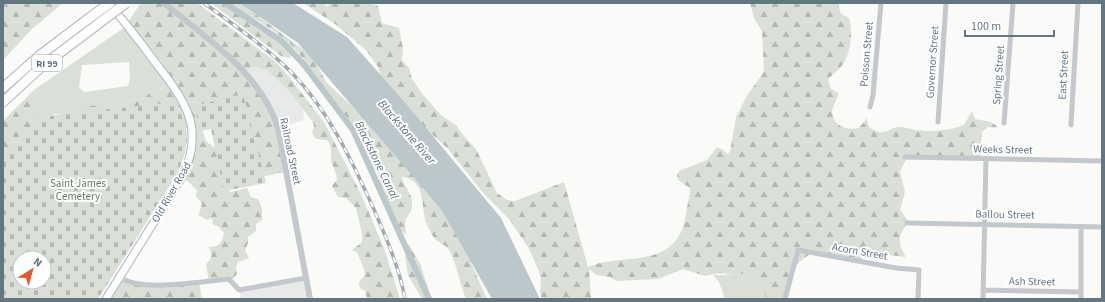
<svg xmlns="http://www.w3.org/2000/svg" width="1105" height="302" viewBox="0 0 1105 302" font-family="'Source Sans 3',sans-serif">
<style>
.built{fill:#e8e9e9}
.green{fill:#dadfd7;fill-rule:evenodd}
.forest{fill:url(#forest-firs)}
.cemetery{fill:url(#cemetery-stones);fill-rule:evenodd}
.water{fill:#bbc7cb}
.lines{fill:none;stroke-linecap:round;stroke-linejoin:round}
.canal{stroke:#bbc7cb;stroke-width:6}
.secondary-casing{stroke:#b3babf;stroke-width:9}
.motorway-casing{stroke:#b4b9bd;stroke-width:11}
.minor{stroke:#c3c8cc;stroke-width:5}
.tertiary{stroke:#c3c8cc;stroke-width:6}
.secondary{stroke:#fff;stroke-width:7}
.motorway{stroke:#fff;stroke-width:9}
.rail-casing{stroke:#a2aab0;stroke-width:3.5}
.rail{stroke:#fff;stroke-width:2;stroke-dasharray:6;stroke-linecap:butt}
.motorway-bridge-casing{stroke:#b4b9bd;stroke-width:11;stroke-linecap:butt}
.motorway-bridge{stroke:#fff;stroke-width:9}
.labels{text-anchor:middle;stroke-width:4;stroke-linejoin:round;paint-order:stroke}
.shield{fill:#fff;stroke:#939fa8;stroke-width:1}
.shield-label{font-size:10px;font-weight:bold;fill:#657683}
.street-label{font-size:11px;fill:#657683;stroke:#fff}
.park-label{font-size:11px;fill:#687a64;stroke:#fff}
.water-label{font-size:12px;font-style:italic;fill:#60757c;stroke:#fff}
</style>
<defs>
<pattern id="forest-firs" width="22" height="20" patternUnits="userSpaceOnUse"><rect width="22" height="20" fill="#dadfd7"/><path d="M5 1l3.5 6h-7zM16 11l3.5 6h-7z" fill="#b4b9b4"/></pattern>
<pattern id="cemetery-stones" width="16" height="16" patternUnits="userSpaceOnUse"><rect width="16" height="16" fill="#dadfd7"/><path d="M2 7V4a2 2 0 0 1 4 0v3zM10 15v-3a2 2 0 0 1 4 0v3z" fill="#b4b9b4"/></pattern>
</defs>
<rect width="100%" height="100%" fill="#fafaf8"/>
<path class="built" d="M253,67l14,3 22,21 14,18 1,11 -28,9 -32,-56z
M303,280l4,19h-66l-1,-8z"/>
<path class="green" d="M125,27l43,57 -11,7h-4l-11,8 -13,2 -6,12 -69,1 -23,12c-4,-12 7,-24 3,-36zM129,62l1,16 -2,8 -44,6 -5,-5 3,-22z
M745,272l17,15 5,12h-42l-6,-17 -6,-7h20z"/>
<path class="forest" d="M3,3h60l-31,26 -29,31z
M142,3h55l79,59 14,16 34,44 36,70 24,56 16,51h-33l-2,-8 -5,-3 -1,-6 6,-7c-1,-10 -5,-14 -8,-23l-5,-2 10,-8v-9l-6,-25 -10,-10 -8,-1 -6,-11 5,-6c-1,-7 -2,-10 -5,-16 -3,-9 2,-16 -5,-24l-11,-1 -4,-6 2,-6 -1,-5 -24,-31 -22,-21 -14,-3 -9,6c13,17 26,35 32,56 3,14 5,29 8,43l-32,7 -10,-51 -43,-7 7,20 10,8 9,38 6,5 16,-4 4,9 7,2 4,9v12l-6,4v7l-8,6v6l-3,7 4,8 -11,4 -2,6 1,6 -7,8 -4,-2 -17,1 -3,-17c7,-6 6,-10 3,-17 9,1 14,-5 15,-14l-5,-6 -7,-3 1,-3 -2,-3 -4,2 -7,-4 -2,1 4,-13 -6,-8 1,-6 -16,-15c6,-16 9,-29 7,-47l-15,2 -106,-16c9,-9 17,-9 29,-8l11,11 16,-4 6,-12 13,-2 11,-8h5l10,-7 -43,-58c6,-8 10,-16 17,-23z
M211,3h10l33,21 32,23 6,8 -2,3 -9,-2z
M228,3h13l72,54 13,25 88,82 52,79 6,22 15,34h-21c-6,-15 -9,-34 -16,-47 -2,-6 -9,-8 -14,-12 -3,-3 -6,-9 -8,-13 -9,-17 1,-48 -27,-50 9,19 18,25 4,43l1,15 -11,-10 -15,-39 -2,-14 -8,-2c0,-30 -26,-56 -44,-78 -12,-15 -21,-33 -35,-47 -18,-17 -42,-29 -63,-42z
M303,3h18l7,3 3,-3h38l9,3 4,17 17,5 4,21 -1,11 7,8 3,11 11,16 19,21 15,10 4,7 15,16 21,44 10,7 8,1 49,-19 24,85c29,-13 72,0 91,-31 7,-11 7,-29 11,-42v-6l-12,-8 -1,-5 2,-4 28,-11 10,-13 6,3 4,4 3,-2 6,-35 12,-23 16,-22 -2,-41 -8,-13 -4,-15h88l3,11 8,4c4,14 2,37 -8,49 -4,5 -9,7 -13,13l3,9 8,4c-2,6 -7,14 -7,19 1,14 15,19 27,16l8,-10 2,9c18,12 17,0 31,0 5,0 10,2 15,3 18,2 33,1 49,-5l8,-14 3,8 16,3 6,4 -2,2 -7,-1 -6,5 -2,26 -72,-2 -8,15 5,21 -5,18 8,11c-9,16 -12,19 -2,36l-42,-5 -2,8 -51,-7 -19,15 -6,31h-19l-5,-12 -17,-14 -12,2 -13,-2 -15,3 -22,-7 -25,10 -42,2 -6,-4 -14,-2 -7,-6 2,30h-49l-2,-6 1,-14 -2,-8 -11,-24 -19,-28 -26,-26 -35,-44 -26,-24 -40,-44 -4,-14 -12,-17 -31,-26z
M34,90c4,12 -7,24 -3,36l-28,46v-51z
M409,244l11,20 12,35h-10l-14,-24 -3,-20z
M118,279l32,6 49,-3 3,17h-97z"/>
<path class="cemetery" d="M243,94l23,89 -42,8 -13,-62 -10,2 -7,-25z
M176,102c14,30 15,40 1,72l-79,125h-95v-132l29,-47 23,-5zM20,258h24v24h-24z"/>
<path class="water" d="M240,3h53l54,34 61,69 93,112 39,81h-48l-51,-90 -143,-166z"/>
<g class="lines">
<path class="canal" d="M225,3l58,39 22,24 48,64 76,169"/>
<defs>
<path id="secondary" d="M106,299l76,-122c24,-49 3,-76 -27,-115 -14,-19 -28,-37 -43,-55"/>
<path id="motorway" d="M3,88l36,-32 49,-37
M3,102l38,-35 53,-40"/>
</defs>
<use href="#secondary" class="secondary-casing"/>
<use href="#motorway" class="motorway-casing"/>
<path class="minor" d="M870,107l3,-12 8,-92
M938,122l8,-119
M1004,123l9,-120
M1071,125l7,-122
M905,157l197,4
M907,223l195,4
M120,277c20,16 83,4 109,2l10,11 67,-12
M983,290l98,2
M785,299l13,-49 98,18 23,2 -1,29
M983,299l3,-140
M1081,299v-72"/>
<path class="tertiary" d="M164,3c42,35 97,70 114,125l32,171"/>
<use href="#secondary" class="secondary"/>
<use href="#motorway" class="motorway"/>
<defs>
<path id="rail" d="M204,3c30,22 62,44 88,70 36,37 59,86 80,132 13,30 27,61 33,94"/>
</defs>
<use href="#rail" class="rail-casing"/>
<use href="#rail" class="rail"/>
<defs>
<path id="motorway-bridge" d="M88,19l22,-16
M94,27l32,-24"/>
</defs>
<use href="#motorway-bridge" class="motorway-bridge-casing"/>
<use href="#motorway-bridge" class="motorway-bridge"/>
</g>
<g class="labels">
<rect class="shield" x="32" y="55" width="30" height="16" rx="3"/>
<g class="shield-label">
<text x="47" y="67">RI 99</text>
</g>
<g class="street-label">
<text transform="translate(866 54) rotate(-85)" y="4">Poisson Street</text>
<text transform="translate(932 62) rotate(-86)" y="4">Governor Street</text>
<text transform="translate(998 75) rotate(-86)" y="4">Spring Street</text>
<text transform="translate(1063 75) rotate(-87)" y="4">East Street</text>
<text transform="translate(1003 149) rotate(1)" y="4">Weeks Street</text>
<text transform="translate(291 151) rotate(78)" y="4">Railroad Street</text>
<text transform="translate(171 192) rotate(-60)" y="4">Old River Road</text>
<text transform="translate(1005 214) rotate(1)" y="4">Ballou Street</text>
<text transform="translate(860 251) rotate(10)" y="4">Acorn Street</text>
<text transform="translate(1032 281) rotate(1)" y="4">Ash Street</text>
</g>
<g class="park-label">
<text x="78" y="187">Saint James<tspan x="78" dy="13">Cemetery</tspan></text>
</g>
<g class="water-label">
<text transform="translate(407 132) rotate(49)" y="4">Blackstone River</text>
<text transform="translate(377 160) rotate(64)" y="4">Blackstone Canal</text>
</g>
</g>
<rect width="1105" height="302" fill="none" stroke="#657683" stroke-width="8"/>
<g transform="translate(32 270) rotate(37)"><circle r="19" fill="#ffffff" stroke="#c1c8cd"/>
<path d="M0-3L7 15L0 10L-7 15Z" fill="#e4572e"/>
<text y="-6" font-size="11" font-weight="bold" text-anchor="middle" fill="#657683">N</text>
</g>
<path d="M965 30v6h89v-6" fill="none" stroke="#657683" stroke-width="2"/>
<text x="971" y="30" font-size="12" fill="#657683" stroke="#ffffff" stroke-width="3" paint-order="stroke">100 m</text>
</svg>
